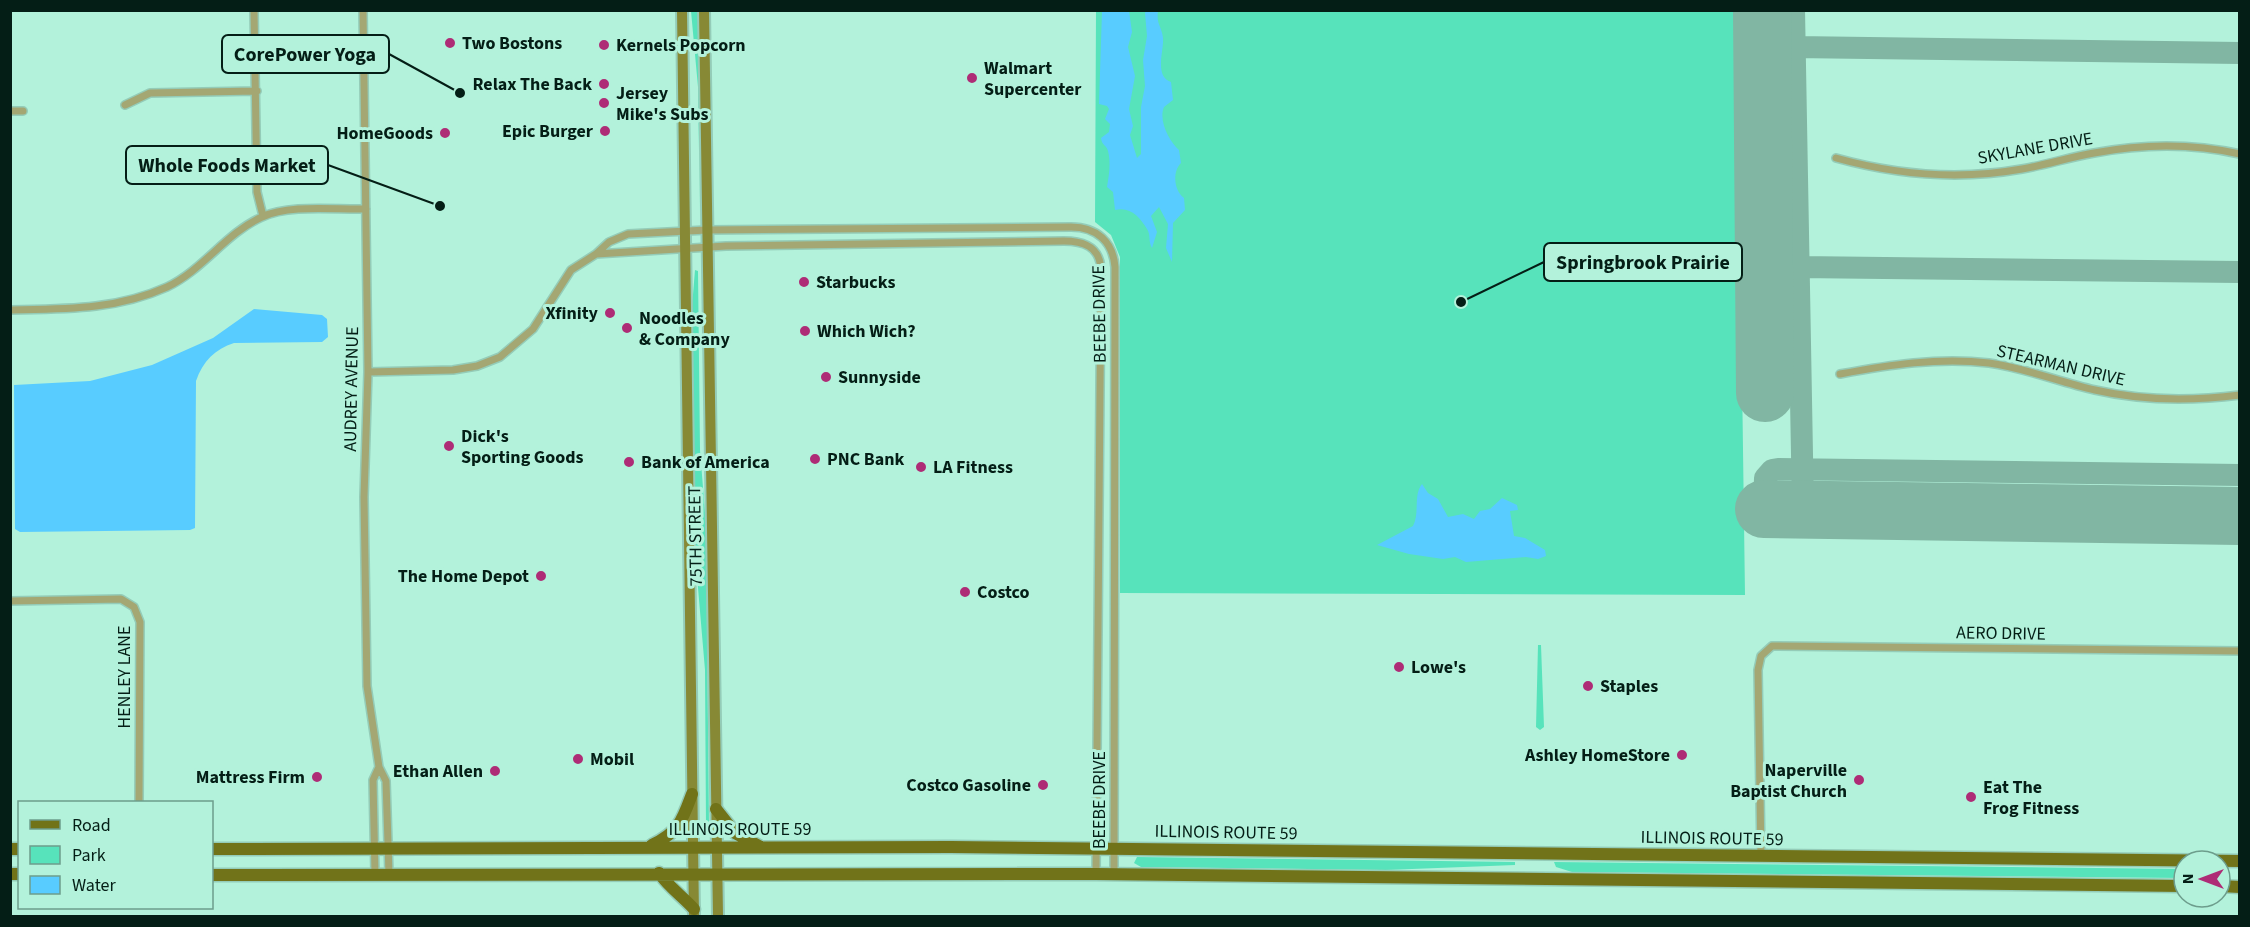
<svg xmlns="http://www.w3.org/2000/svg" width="2250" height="927" viewBox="0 0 2250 927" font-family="'Source Sans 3',sans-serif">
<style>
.green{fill:#57e3bb}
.water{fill:#58ccff}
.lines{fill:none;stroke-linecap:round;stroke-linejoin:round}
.taxiway{stroke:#81b6a3;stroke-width:22}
.runway{stroke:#81b6a3;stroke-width:58}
.minor-casing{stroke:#94ccb8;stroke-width:10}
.secondary-casing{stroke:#94ccb8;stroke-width:14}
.primary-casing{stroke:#94ccb8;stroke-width:15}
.minor{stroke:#a4a773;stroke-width:7}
.secondary{stroke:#878935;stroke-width:10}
.primary{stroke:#717319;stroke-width:12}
.poi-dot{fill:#ae2c76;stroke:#b3f2db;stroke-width:2}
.labels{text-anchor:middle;stroke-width:6;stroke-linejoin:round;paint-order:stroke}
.poi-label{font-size:18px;font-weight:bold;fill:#041e16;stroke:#b3f2db;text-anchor:start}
.street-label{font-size:18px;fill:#041e16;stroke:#b3f2db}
.leader{fill:none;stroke:#041e16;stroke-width:2}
.callout-dot{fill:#041e16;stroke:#b3f2db;stroke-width:2}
.callout{fill:#b3f2db;stroke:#041e16;stroke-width:2}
.callout-label{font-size:20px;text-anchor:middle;font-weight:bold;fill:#041e16}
</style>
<rect width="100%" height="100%" fill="#b3f2db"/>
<path class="green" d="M691,11h7v5l2,199 -2,-128z
M1096,11h641l8,584 -625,-2v-336l-9,-22 -16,-13z
M695,270l3,1 2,179 6,75 3,302h-3l-1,-157 -12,-141 -2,-210z
M1538,645h3l3,82 -4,3 -4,-3z
M1137,857l378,5v3l-129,5 -245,-3 -7,-4z
M1554,862l630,7v9l-612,-6 -16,-5z"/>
<path class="water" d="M1102,11h27l3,21 -4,15 7,29 -6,33 4,17 -3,9 7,23 4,-4v-47l4,-21 -2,-26 4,-24 -2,-23 1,-2h12c-2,13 4,16 5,27 1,13 -9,38 8,44l2,18 -9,7c-6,14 6,35 15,43l2,13c-9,9 -7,28 3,35l1,12 -12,13 -1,39 -6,-14 2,-24 -9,-17 -8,9 6,16 -5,16c-4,-7 -1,-13 -5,-19 -7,-12 -17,-23 -32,-19l-2,-18 -6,-5c2,-12 4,-24 1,-36 -2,-7 -6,-5 -7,-13l8,-6 1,-8 -5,-5 4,-10 -2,-3 -8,-2z
M254,309l68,6 5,4 1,18 -6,5 -88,1c-19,6 -31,18 -38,38l-1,147 -5,2 -170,2 -5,-3 -1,-144 76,-4 62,-16 61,-27z
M1422,484l6,9 10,6 10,18 15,-3 11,5 6,-8 10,-2 12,-11 15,7 1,5 -8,1 4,25 11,2 20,12 1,6 -8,3 -12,-2 -60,5 -11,-5 -12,2 -34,-5 -32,-9 36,-19c7,-13 0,-31 9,-42z"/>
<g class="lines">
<path class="taxiway" d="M1794,10l9,500
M1795,47l445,6
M1799,267l441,5
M1764,509l1,-31 7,-8 6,-1 462,6"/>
<path class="runway" d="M1762,10l3,383
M1764,509l476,7"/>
<defs>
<path id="minor" d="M254,10l3,182 6,24
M363,10l5,362 -4,125 3,189 12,81 7,14 3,93
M125,105l25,-12 107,-2
M10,111h13
M1836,158c61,17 124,22 186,11 24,-4 48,-12 72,-16 48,-9 97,-10 146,1
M596,254l130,-8 338,-5c19,0 35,5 37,27l-5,606
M10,310c55,-1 106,0 157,-23 36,-17 59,-54 95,-70 27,-13 74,-7 104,-8
M368,372l85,-2 24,-4 23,-9 33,-28 38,-59 25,-16 13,-12 19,-8 79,-4 364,-3c26,0 42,15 44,40l-1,607
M1840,374c49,-9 98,-17 149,-11 37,5 70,19 106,27 48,11 96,11 145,5
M10,601l111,-2 13,8 6,15 -1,180
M1761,856l-3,-186 3,-14 11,-10 468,5
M375,874l-2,-94 6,-13"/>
<path id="secondary" d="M682,10l12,906
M704,10l14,906"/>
<path id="primary" d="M716,809l19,24 24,13
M652,845c27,-13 30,-24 40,-51
M10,849h10
M212,849l739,-2 1289,14
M659,873c10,14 23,23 35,36
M10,874h10
M212,875l884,-1 1088,12
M2220,886l20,1"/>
</defs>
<use href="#minor" class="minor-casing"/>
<use href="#secondary" class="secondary-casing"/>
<use href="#primary" class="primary-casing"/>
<use href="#minor" class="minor"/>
<use href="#secondary" class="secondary"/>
<use href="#primary" class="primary"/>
</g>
<g class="poi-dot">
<circle cx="450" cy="43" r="6"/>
<circle cx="604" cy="45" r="6"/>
<circle cx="972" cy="78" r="6"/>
<circle cx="604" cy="84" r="6"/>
<circle cx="604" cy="103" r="6"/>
<circle cx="605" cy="131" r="6"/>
<circle cx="445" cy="133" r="6"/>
<circle cx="804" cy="282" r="6"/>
<circle cx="610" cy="313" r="6"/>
<circle cx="627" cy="328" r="6"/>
<circle cx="805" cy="331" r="6"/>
<circle cx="826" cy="377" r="6"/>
<circle cx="449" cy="446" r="6"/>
<circle cx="815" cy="459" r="6"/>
<circle cx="629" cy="462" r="6"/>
<circle cx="921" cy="467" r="6"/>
<circle cx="541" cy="576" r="6"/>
<circle cx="965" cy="592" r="6"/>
<circle cx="1399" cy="667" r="6"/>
<circle cx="1588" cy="686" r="6"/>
<circle cx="1682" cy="755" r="6"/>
<circle cx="578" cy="759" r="6"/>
<circle cx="495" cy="771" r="6"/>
<circle cx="317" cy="777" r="6"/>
<circle cx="1859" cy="780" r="6"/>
<circle cx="1043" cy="785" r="6"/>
<circle cx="1971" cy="797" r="6"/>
</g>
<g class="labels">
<g class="poi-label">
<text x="462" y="49">Two Bostons</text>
<text x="616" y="51">Kernels Popcorn</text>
<text x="984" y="74">Walmart<tspan x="984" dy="21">Supercenter</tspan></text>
<text x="592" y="90" text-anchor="end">Relax The Back</text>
<text x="616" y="99">Jersey<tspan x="616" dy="21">Mike's Subs</tspan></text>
<text x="593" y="137" text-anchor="end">Epic Burger</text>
<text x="433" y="139" text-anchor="end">HomeGoods</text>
<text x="816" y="288">Starbucks</text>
<text x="598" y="319" text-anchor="end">Xfinity</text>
<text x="639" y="324">Noodles<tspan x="639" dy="21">&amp; Company</tspan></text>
<text x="817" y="337">Which Wich?</text>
<text x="838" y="383">Sunnyside</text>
<text x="461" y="442">Dick's<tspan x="461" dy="21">Sporting Goods</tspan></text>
<text x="827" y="465">PNC Bank</text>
<text x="641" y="468">Bank of America</text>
<text x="933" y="473">LA Fitness</text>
<text x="529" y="582" text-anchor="end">The Home Depot</text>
<text x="977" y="598">Costco</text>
<text x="1411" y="673">Lowe's</text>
<text x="1600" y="692">Staples</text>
<text x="1670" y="761" text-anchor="end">Ashley HomeStore</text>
<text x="590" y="765">Mobil</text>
<text x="1847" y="776" text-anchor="end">Naperville<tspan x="1847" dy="21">Baptist Church</tspan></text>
<text x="483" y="777" text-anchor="end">Ethan Allen</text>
<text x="305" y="783" text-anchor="end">Mattress Firm</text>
<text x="1031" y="791" text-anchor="end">Costco Gasoline</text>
<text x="1983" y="793">Eat The<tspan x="1983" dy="21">Frog Fitness</tspan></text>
</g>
<g class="street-label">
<text transform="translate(2035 148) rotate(-10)" y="6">SKYLANE DRIVE</text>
<text transform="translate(1099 314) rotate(-91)" y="6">BEEBE DRIVE</text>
<text transform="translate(2061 365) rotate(13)" y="6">STEARMAN DRIVE</text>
<text transform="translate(351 389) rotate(-89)" y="6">AUDREY AVENUE</text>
<text transform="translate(695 536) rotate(-91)" y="6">75TH STREET</text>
<text transform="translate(2001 633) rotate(1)" y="6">AERO DRIVE</text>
<text transform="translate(124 677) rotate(-90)" y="6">HENLEY LANE</text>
<text transform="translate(1099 800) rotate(-90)" y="6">BEEBE DRIVE</text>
<text x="740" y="835">ILLINOIS ROUTE 59</text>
<text transform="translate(1226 832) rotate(1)" y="6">ILLINOIS ROUTE 59</text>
<text transform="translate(1712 838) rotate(1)" y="6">ILLINOIS ROUTE 59</text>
</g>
</g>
<path class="leader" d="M460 93L389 54M440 206L328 165M1461 302L1544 262"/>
<g class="callout-dot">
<circle cx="460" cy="93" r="6"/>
<circle cx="440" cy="206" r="6"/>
<circle cx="1461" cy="302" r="6"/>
</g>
<g class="callout">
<rect x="222" y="35" width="167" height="38" rx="6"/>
<rect x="126" y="146" width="202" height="38" rx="6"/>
<rect x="1544" y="243" width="198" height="38" rx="6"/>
</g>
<g class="callout-label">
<text x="305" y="61">CorePower Yoga</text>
<text x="227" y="172">Whole Foods Market</text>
<text x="1643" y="269">Springbrook Prairie</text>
</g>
<rect width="2250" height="927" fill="none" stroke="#041e16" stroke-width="24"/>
<rect x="18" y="801" width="195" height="108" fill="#b3f2db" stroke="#6d9d8c" stroke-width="1.5"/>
<rect x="30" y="820" width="30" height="9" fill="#717319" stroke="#6d9d8c" stroke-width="1.5"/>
<text x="72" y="831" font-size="18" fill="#041e16">Road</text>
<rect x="30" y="846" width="30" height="18" fill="#57e3bb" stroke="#6d9d8c" stroke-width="1.5"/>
<text x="72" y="861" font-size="18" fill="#041e16">Park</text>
<rect x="30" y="876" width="30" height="18" fill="#58ccff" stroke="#6d9d8c" stroke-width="1.5"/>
<text x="72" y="891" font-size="18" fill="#041e16">Water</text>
<g transform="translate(2202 879) rotate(270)"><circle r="28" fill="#b3f2db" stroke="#6d9d8c" stroke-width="1.5"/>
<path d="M0-4.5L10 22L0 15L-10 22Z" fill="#ae2c76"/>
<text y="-9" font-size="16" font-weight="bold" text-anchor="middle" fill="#041e16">N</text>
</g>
</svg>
